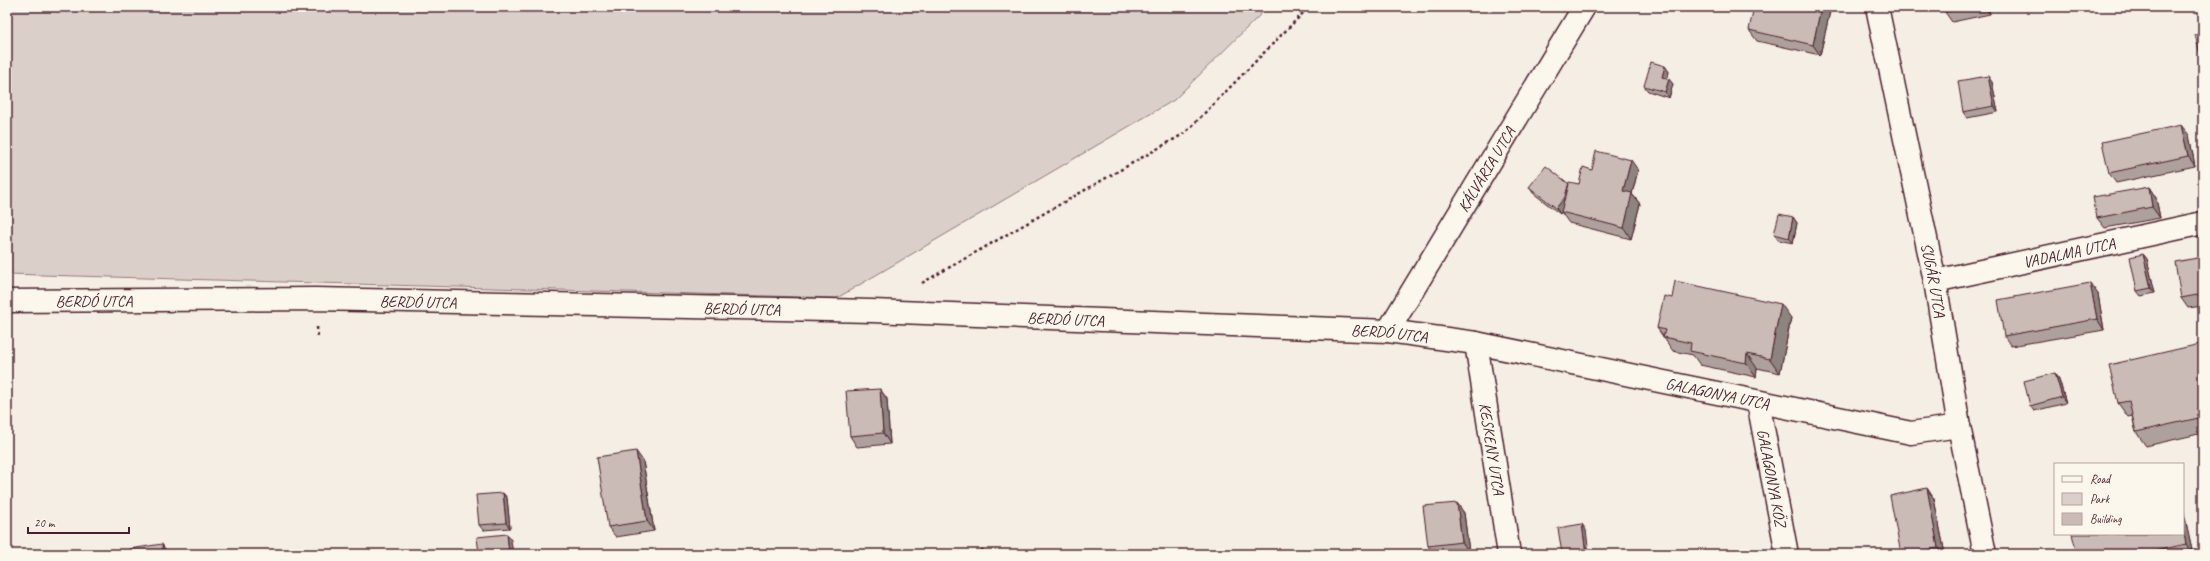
<svg xmlns="http://www.w3.org/2000/svg" width="2210" height="561" viewBox="0 0 2210 561" font-family="Caveat,sans-serif">
<style>
.green{fill:#dbd0c9;stroke:#92787a}
.lines{fill:none;stroke-linecap:round;stroke-linejoin:round}
.minor-casing{stroke:#4a1f2b;stroke-width:25}
.path{stroke:#4a1f2b;stroke-width:2.5;stroke-dasharray:3 3;stroke-linecap:butt}
.minor{stroke:#fbf7ec;stroke-width:22}
.wall{fill:#aea19d;stroke:#4a1f2b}
.shaded-wall{fill:#8d837f;stroke:#4a1f2b}
.building{fill:#cabbb6;stroke:#4a1f2b}
.labels{text-anchor:middle;stroke-width:4;stroke-linejoin:round;paint-order:stroke}
.street-label{font-size:16px;fill:#4a1f2b;stroke:#fbf7ec}
</style>
<rect width="100%" height="100%" fill="#f4eee4"/>
<filter id="ink" filterUnits="userSpaceOnUse"><feTurbulence type="fractalNoise" baseFrequency=".025" numOctaves="2"/><feDisplacementMap in="SourceGraphic" scale="8" xChannelSelector="R" yChannelSelector="G"/><feConvolveMatrix kernelMatrix="1 2 1 2 8 2 1 2 1" color-interpolation-filters="sRGB"/></filter>
<g filter="url(#ink)">
<path class="green" d="M7,7h1261l-94,93 -337,198 -830,-24z"/>
<g class="lines">
<defs>
<g id="minor">
<path id="s1" d="M1877,7l58,274 24,145 26,128"/>
<path id="s2" d="M1935,281l268,-58"/>
<path id="s3" d="M7,301l308,-2 557,12 516,20 88,12 435,90 48,-7"/>
<path id="s4" d="M1388,331l196,-324"/>
<path id="s5" d="M1476,343l33,211"/>
<path id="s6" d="M1758,402l29,152"/>
</g>
</defs>
<use href="#minor" class="minor-casing"/>
<path class="path" d="M922,283l263,-150 124,-126
M317,327l1,10
M982,549l1,5"/>
<use href="#minor" class="minor"/>
</g>
<path class="wall" d="M1709,7h11l-1,4z
M1831,7l-11,48 -63,-14 -8,-11z
M1944,7h44l2,7 -38,8 -7,-10z
M1665,66l4,6 -2,6 6,6 -4,14 -21,-7 -4,-5z
M1992,82l6,30 -31,6 -4,-6z
M2189,135l6,31 -79,17 -7,-10z
M1592,170h46l-6,24 8,10 -9,35 -62,-16 -8,-11 -1,2 -27,-21 -4,-6 40,-3h10z
M2149,187l7,11 4,20 -55,10 -8,-10z
M1793,217l4,6 -4,20 -15,-3 -4,-6z
M2143,254l4,5 8,34 -14,3 -4,-5z
M2203,257v49l-15,2 -7,-10z
M2098,294l6,36 -93,16 -7,-10z
M1791,318l-11,55 -23,-5 -1,9 -56,-12 -7,-10 -20,-4 -16,-23z
M2200,344l3,4v85l-57,13 -10,-14 -4,-16 -4,1 -10,-14z
M2055,373l4,6 7,24 -32,8 -4,-5z
M880,389l7,10 3,45 -33,3 -7,-11z
M643,461l11,70 -38,6 -8,-10z
M1927,488l7,11 11,55h-44z
M503,493l4,5 3,30 -27,2 -4,-5z
M1457,503l7,10 5,39 -15,2h-20l-6,-8z
M2183,509l10,45h-116z"/>
<path class="shaded-wall" d="M1716,7h4l-1,4z
M1821,7h10l-11,48 -7,-10z
M1985,7h3l2,7z
M1665,66l4,6 -3,11 -4,-6z
M1988,76l4,6 6,30 -4,-6z
M1669,79l4,5 -4,14 -4,-6z
M2181,125l8,10 6,31 -7,-10z
M1631,160l7,10 -6,24 8,10 -9,35 -7,-11 -1,-37z
M1573,187l4,5 -17,22 -4,-6z
M2149,187l7,11 4,20 -8,-11z
M1793,217l4,6 -4,20 -4,-5z
M2143,254l4,5 8,34 -4,-5z
M2090,283l8,11 6,36 -7,-11z
M1781,304l10,14 -11,55 -10,-14z
M2200,344l3,4v8z
M1747,354l10,14 -1,9 -10,-14z
M2055,373l4,6 7,24 -4,-6z
M880,389l7,10 3,45 -7,-11z
M636,451l7,10 11,70 -7,-10z
M1927,488l7,11 11,55h-2l-5,-6z
M503,493l4,5 3,30 -4,-5z
M1457,503l7,10 5,39 -7,-10z
M2183,509l10,45 -7,-10 -3,-14z
M1582,524l4,6 3,24h-3z
M507,534l4,6 2,14h-4z
M162,544l6,10h-5z"/>
<path class="building" d="M1754,7h67l-8,38 -64,-15z
M1944,7h22l-21,5z
M2203,33v32l-8,-30z
M1651,62l14,4 -3,11 7,2 -4,13 -21,-6z
M1988,76l6,30 -31,6 -5,-31z
M2181,125l7,31 -79,17 -7,-31z
M1596,151l35,9 -8,31 9,2 -8,35 -63,-16 8,-30 10,2 4,-17 9,3z
M1546,166l23,18 -3,12 -10,12 -27,-21z
M2149,187l3,20 -55,11 -4,-21z
M1779,214l14,3 -4,21 -15,-4z
M2143,254l8,34 -14,3 -7,-34z
M2203,257v37l-22,4 -6,-36z
M1675,281l106,23 -11,55 -23,-5 -1,9 -56,-12 1,-8 -28,-6 2,-7 -8,-2 7,-32 8,2z
M2090,283l7,36 -93,17 -6,-36z
M2200,344l3,12v61l-67,15 -7,-31 -11,2 -9,-38z
M2055,373l7,24 -32,9 -6,-25z
M880,389l3,44 -33,3 -4,-45z
M636,451l11,70 -39,6 -11,-70z
M1927,488l11,60 -37,6 -11,-58z
M503,493l3,30 -27,2 -3,-30z
M1457,503l5,39 -34,4 -5,-40z
M1582,524l4,30h-24l-4,-26z
M2183,530l3,14 -44,10h-65l-5,-20h111z
M507,534l2,20h-30l-2,-17z
M162,544l1,10h-32l-1,-5z"/>
</g>
<g class="labels">
<g class="street-label">
<text dy="6" stroke="none"><textPath href="#s4" startOffset="189">KÁLVÁRIA UTCA</textPath></text>
<text dy="6" stroke="none"><textPath href="#s2" startOffset="137">VADALMA UTCA</textPath></text>
<text dy="6" stroke="none"><textPath href="#s1" startOffset="279">SUGÁR UTCA</textPath></text>
<text dy="6" stroke="none"><textPath href="#s3" startOffset="87">BERDÓ UTCA</textPath></text>
<text dy="6" stroke="none"><textPath href="#s3" startOffset="411">BERDÓ UTCA</textPath></text>
<text dy="6" stroke="none"><textPath href="#s3" startOffset="735">BERDÓ UTCA</textPath></text>
<text dy="6" stroke="none"><textPath href="#s3" startOffset="1059">BERDÓ UTCA</textPath></text>
<text dy="6" stroke="none"><textPath href="#s3" startOffset="1383">BERDÓ UTCA</textPath></text>
<text dy="6" stroke="none"><textPath href="#s3" startOffset="1717">GALAGONYA UTCA</textPath></text>
<text dy="6" stroke="none"><textPath href="#s5" startOffset="107">KESKENY UTCA</textPath></text>
<text dy="6" stroke="none"><textPath href="#s6" startOffset="77">GALAGONYA KÖZ</textPath></text>
</g>
</g>
<rect width="2210" height="561" fill="none" stroke="#fbf7ec" stroke-width="24"/>
<rect x="12" y="12" width="2186" height="537" fill="none" stroke="#4a1f2b" stroke-width="1.5" filter="url(#ink)"/>
<rect x="2054" y="463" width="130" height="72" fill="#fbf7ec" stroke="#b4a19f"/>
<rect x="2062" y="476" width="20" height="6" fill="#fbf7ec" stroke="#b4a19f"/>
<text x="2090" y="483" font-size="12" fill="#4a1f2b">Road</text>
<rect x="2062" y="493" width="20" height="12" fill="#dbd0c9" stroke="#b4a19f"/>
<text x="2090" y="503" font-size="12" fill="#4a1f2b">Park</text>
<rect x="2062" y="513" width="20" height="12" fill="#cabbb6" stroke="#b4a19f"/>
<text x="2090" y="523" font-size="12" fill="#4a1f2b">Building</text>
<path d="M28 527v6h101v-6" fill="none" stroke="#4a1f2b" stroke-width="2"/>
<text x="34" y="527" font-size="12" fill="#4a1f2b" stroke="#fbf7ec" stroke-width="3" paint-order="stroke">20 m</text>
</svg>
